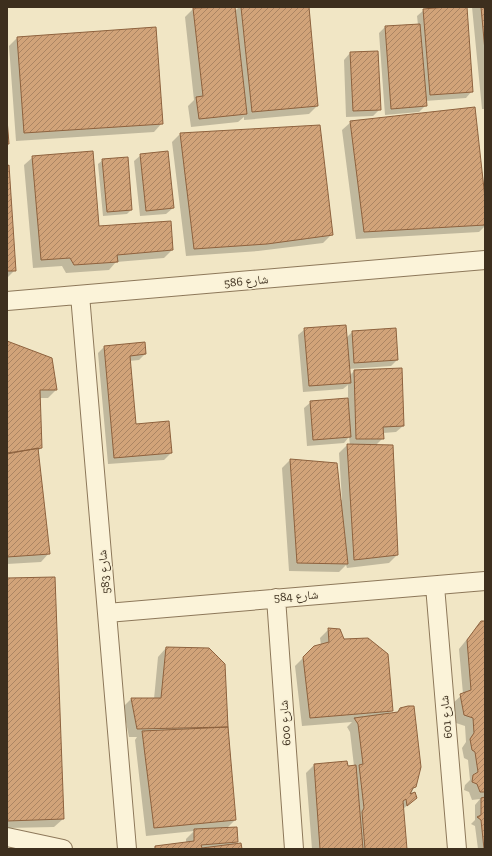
<svg xmlns="http://www.w3.org/2000/svg" width="492" height="856" viewBox="0 0 492 856" font-family="'Zilla Slab','Noto Naskh Arabic',serif">
<style>
.shadow{fill:#0003}
.building{fill:url(#building-hatch);stroke:#8e623e}
.lines{fill:none;stroke-linecap:round;stroke-linejoin:round}
.street-casing{stroke:#8d785a;stroke-width:20}
.street{stroke:#fbf3d9;stroke-width:18}
.labels{text-anchor:middle;stroke-width:3;stroke-linejoin:round;paint-order:stroke}
.street-label{font-size:12px;fill:#3d2f1e;stroke:#f8f0d5}
</style>
<defs>
<pattern id="building-hatch" width="6" height="6" patternUnits="userSpaceOnUse"><rect width="6" height="6" fill="#d1a379"/><path d="M-1 1l2-2M0 6l6-6M5 7l2-2" fill="none" stroke="#ab8563"/></pattern>
</defs>
<rect width="100%" height="100%" fill="#f1e6c5"/>
<path class="shadow" d="M210,7h24l1,4 4,-4h69l9,99 -8,8 -65,6v-3l-6,5 -47,5 -3,-21 6,-6 -9,-83 8,-8z
M466,7l6,84 -6,7 -41,3v5l-6,6 -34,3 -6,-82 6,-6 33,-2 -1,-9 7,-6z
M472,7h13v102h-3z
M155,28l7,95 -8,9 -138,9 -7,-95 8,-8z
M350,53l30,56 -7,7 -27,1 -2,-57z
M351,122l134,86v18l-6,6 -123,7 -14,-109z
M180,134l152,100 -9,9 -65,8 -72,5 -14,-114z
M141,155l32,53 -7,6 -26,2 -6,-55z
M33,157l65,70 74,23 -8,8 -48,4 -7,8 -43,3 -4,-7 -29,2 -9,-103z
M103,160l28,50 -4,4 -24,2 -5,-52z
M7,167l8,103 -8,8z
M305,329l41,9 6,-6 45,28 -6,6 -43,3 1,7 5,-5 47,-2 2,57 -7,6 -13,1v5l-8,8 22,109 -8,8 -42,5 -1,-3 -7,7 -50,-1 -7,-103 8,-8 46,4 4,36h2l-3,-47 8,-8h3l-1,-8 -5,6 -37,3 -3,-38 7,-6 37,-2v-15l-5,4 -40,3 -5,-57z
M7,342l44,16 5,32 -8,8h-9l2,50 -3,3 11,102 -8,9 -34,2z
M104,347l41,7 -6,6 -10,1 6,64 36,28 -7,7 -56,4 -10,-111z
M7,579l56,240 -9,8 -47,1z
M481,622h4v227h-7l-3,-23 -4,-2 4,-4v-15l5,-6 -8,1 -3,-8 -5,-2 1,-5 5,-5 -2,-20 -4,-2 -2,-10 4,-6 -1,-16 -9,-3 -3,-20 10,-9 -4,-45z
M328,630l15,10 49,70 -4,4 8,-1 5,-4 14,77 -6,11 7,1 -14,12 4,39h-94l-6,-76 8,-8 33,-3v5l7,-1 -4,-34 -3,-5 5,-5 -50,4 -7,-60 19,-19 7,-2 -1,-7z
M166,648l58,16 11,156 -9,9 11,12 -4,4 8,4h-88l2,-2 31,-4v-4l8,-8 -48,5 -11,-96 2,-3h-8l-6,-30 8,-8h23l4,-42z"/>
<path class="building" d="M235,7l12,107 -48,5 -3,-22 7,-1 -10,-88z
M241,7h68l9,99 -66,6z
M446,7h21l6,85 -43,3 -7,-86z
M481,7h4v44z
M420,24l7,82 -36,3 -6,-83z
M156,27l7,97 -139,9 -7,-96z
M378,51l3,59 -28,1 -3,-59z
M475,107l10,91v27l-121,7 -14,-111z
M7,119l2,25h-2z
M320,125l13,110 -66,9 -73,5 -14,-116z
M93,151l6,75 72,-5 2,29 -56,5 1,7 -44,3 -4,-7 -29,2 -9,-104z
M168,151l6,57 -28,3 -6,-57z
M128,157l4,53 -25,2 -5,-53z
M9,165l7,106h-9v-105z
M346,325l5,58 -42,3 -5,-58z
M396,328l2,32 -44,3 -2,-32z
M7,341l45,17 5,32h-17l2,58 -35,5z
M145,342l1,12 -16,2 6,68 33,-3 3,32 -58,5 -10,-112z
M402,368l2,58 -21,1 1,12h-28l-2,-69z
M348,398l3,39 -38,3 -3,-39z
M347,444l46,1 5,110 -44,5z
M38,448l12,106 -43,3v-103z
M290,459l47,4 11,101 -51,-1z
M55,577l9,242 -57,2v-243z
M481,621h4v171h-5l-3,-8 -5,-2 1,-7 5,-3 -3,-20 -3,-2 -2,-11 4,-6 -1,-15 -9,-3 -4,-21 11,-4 -4,-50z
M328,628l12,1 4,10 24,-1 20,16 5,57 -83,7 -7,-61 11,-11 15,-4z
M166,647l43,1 16,16 3,63 -91,2 -6,-31h30z
M408,706h6l7,61 -5,20 -3,1 -3,6 5,-2 2,6 -10,8 -1,-7 -3,2 4,48h-42l-3,-37 2,-4 -5,-43 4,-1 -5,-40 -4,-6 44,-6 2,-4z
M228,727l8,93 -82,8 -12,-97z
M347,761l1,5 8,-1 7,84h-43l-6,-85z
M485,797v52h-1l-3,-29 -4,-3 4,-2v-17z
M237,827l1,15 -37,3 1,3 39,-5 1,6h-87v-3l39,-5v-12z"/>
<g class="lines">
<defs>
<path id="street" d="M80,295l47,554
M7,301l478,-41
M435,586l22,263
M276,598l18,251
M107,613l378,-32
M7,837l56,12"/>
</defs>
<use href="#street" class="street-casing"/>
<use href="#street" class="street"/>
</g>
<g class="labels">
<g class="street-label">
<text transform="translate(246 281) rotate(-5)" y="4">شارع 586</text>
<text transform="translate(104 572) rotate(-95)" y="4">شارع 583</text>
<text transform="translate(296 596) rotate(-4)" y="4">شارع 584</text>
<text transform="translate(446 717) rotate(-95)" y="4">شارع 601</text>
<text transform="translate(285 723) rotate(-94)" y="4">شارع 600</text>
</g>
</g>
<rect width="492" height="856" fill="none" stroke="#3d2f1e" stroke-width="16"/>
</svg>
